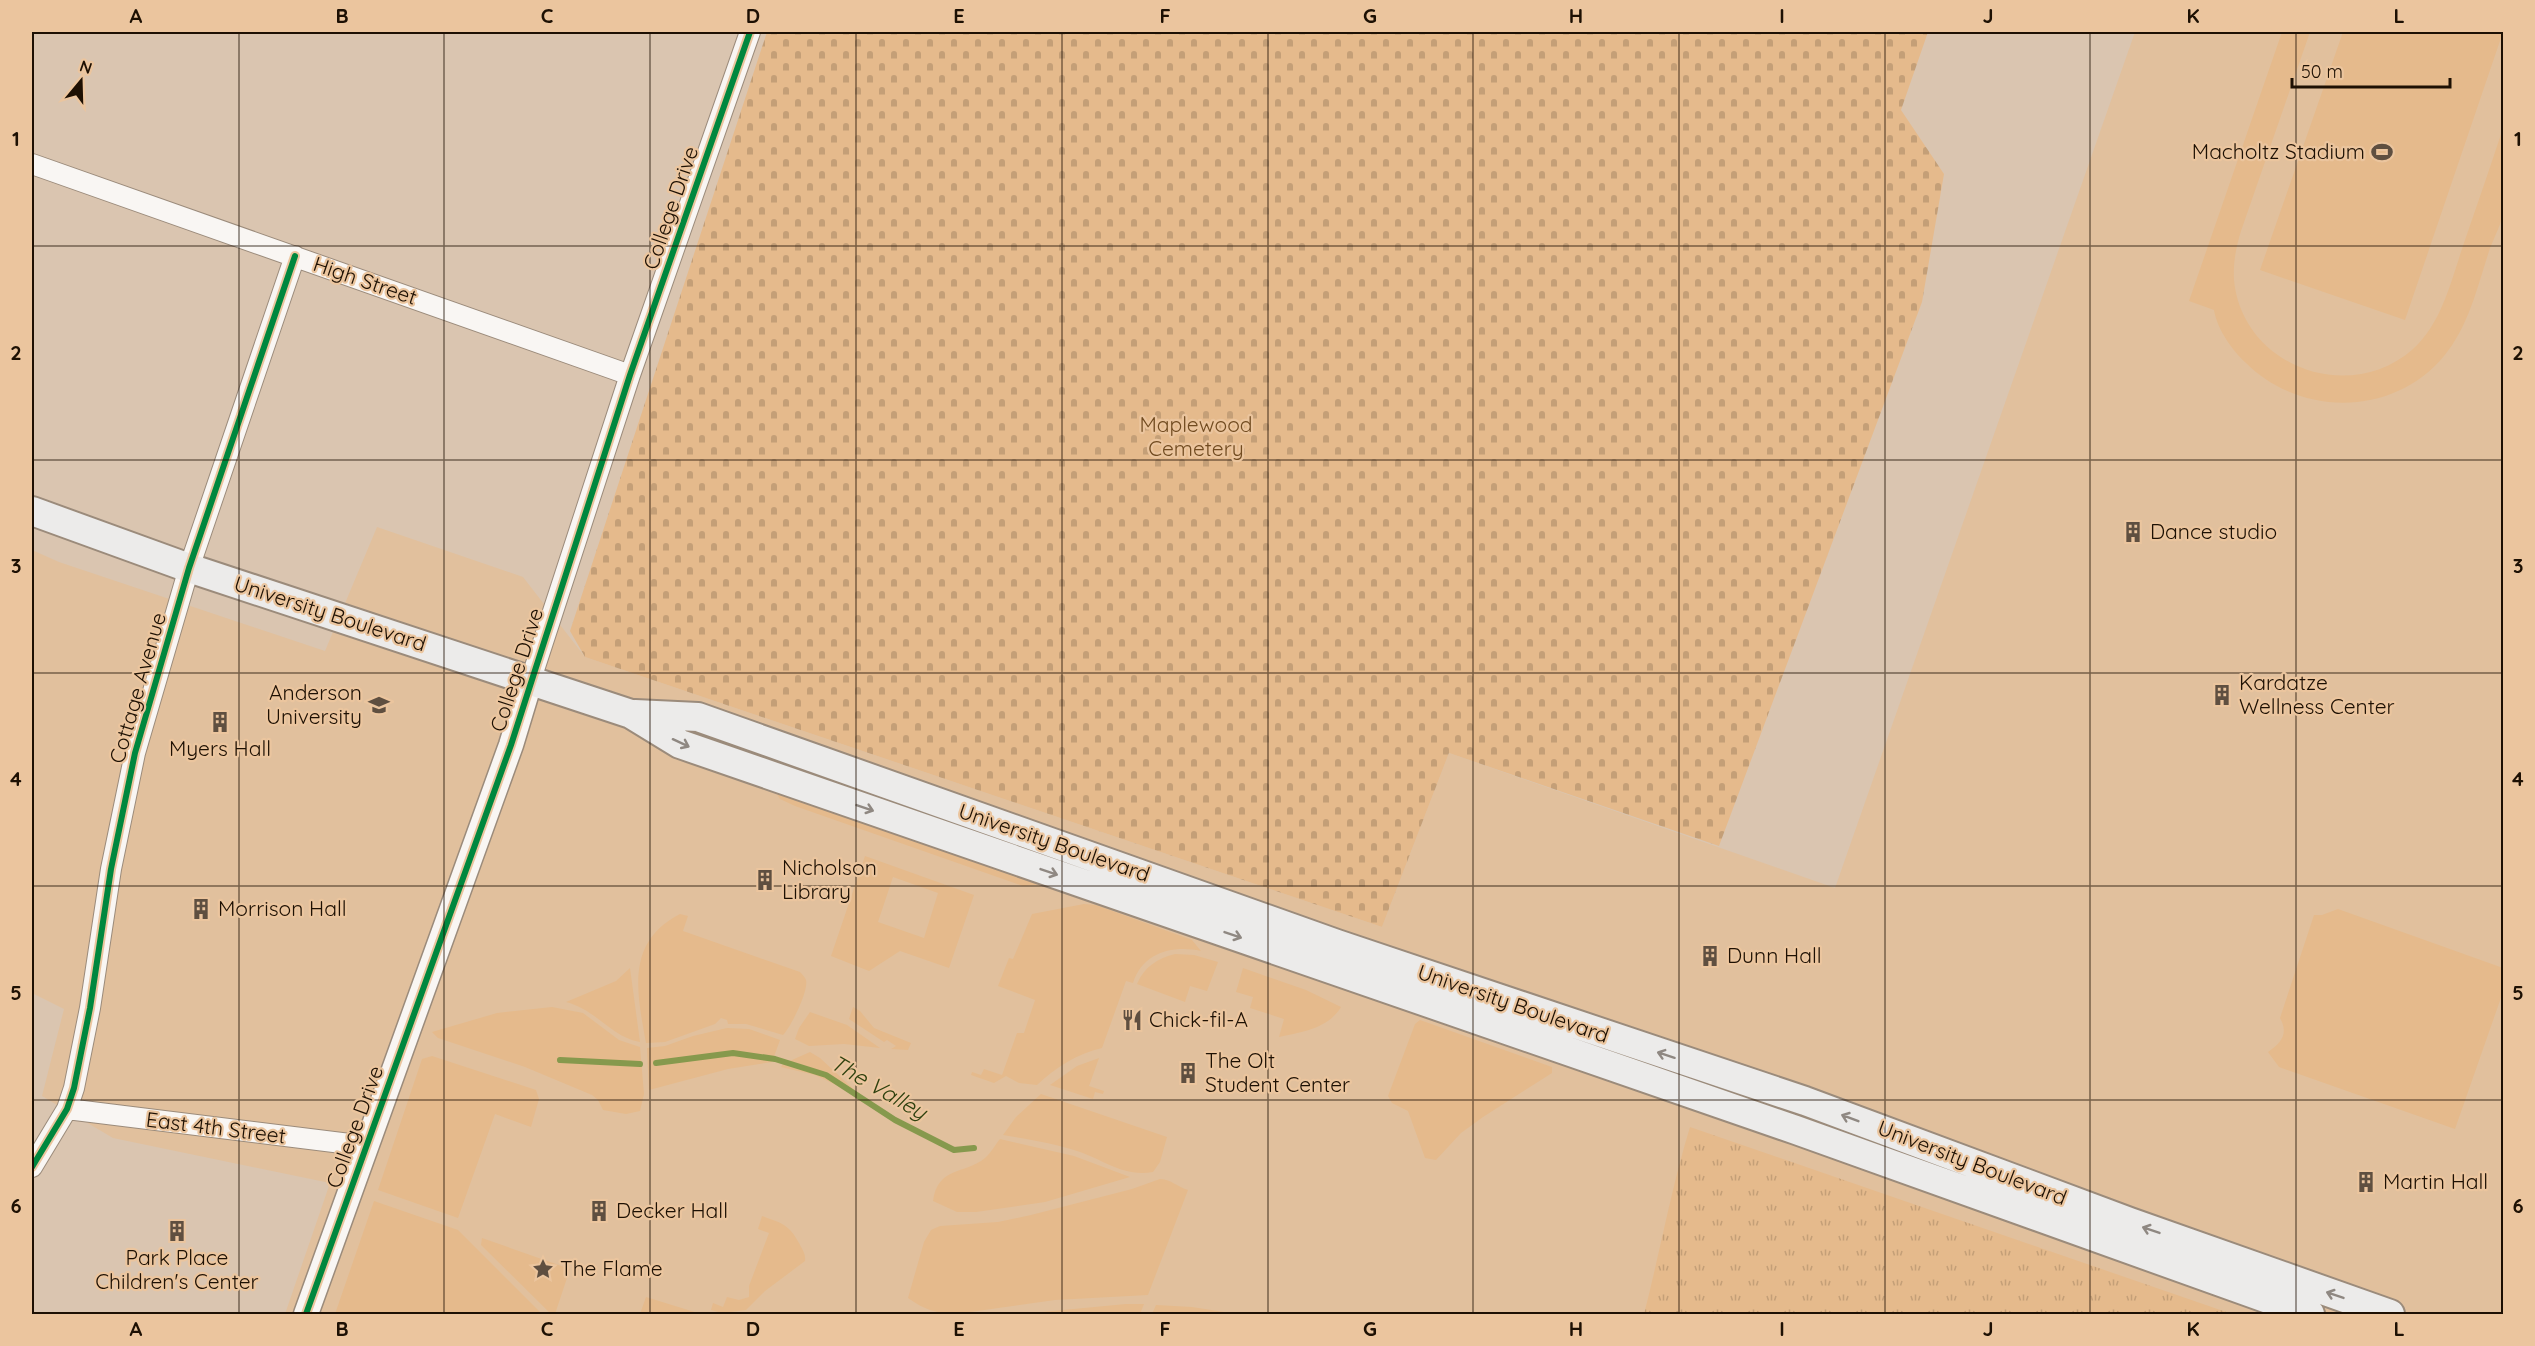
<svg xmlns="http://www.w3.org/2000/svg" width="2535" height="1346" viewBox="0 0 2535 1346" font-family="Quicksand,sans-serif">
<style>
.built{fill:#e1c09d}
.grass{fill:#e5ba8c;fill-rule:evenodd}
.cemetery{fill:url(#cemetery-stones)}
.park{fill:url(#park-tufts)}
.lines{fill:none;stroke-linecap:round;stroke-linejoin:round}
.stream{stroke:#86994d;stroke-width:6}
.minor-casing{stroke:#9b8b7b;stroke-width:22}
.tertiary-casing{stroke:#9b8b7b;stroke-width:27}
.secondary-casing{stroke:#9b8b7b;stroke-width:32}
.minor{stroke:#f9f6f3;stroke-width:20}
.tertiary{stroke:#f9f6f3;stroke-width:24}
.secondary{stroke:#ecebea;stroke-width:28}
.cycleway-casing{stroke:#ebc59e;stroke-width:10}
.cycleway{stroke:#00873e;stroke-width:6}
.oneway{stroke:#8f8882}
.grid{fill:none;stroke:#1d1003;stroke-width:1.5;stroke-opacity:0.55}
.labels{text-anchor:middle;stroke-width:4.5;stroke-linejoin:round;paint-order:stroke}
.poi-label{font-size:21px;fill:#1d1003;stroke:#ebc59e;text-anchor:start}
.street-label{font-size:21px;fill:#1d1003;stroke:#ebc59e}
.park-label{font-size:21px;fill:#714b20;stroke:#ebc59e}
.water-label{font-size:22px;font-style:italic;fill:#2e410f;stroke:#ebc59e}
.neatline{fill:none;stroke:#1d1003;stroke-width:2}
.grid-label{font-size:20px;text-anchor:middle;font-weight:bold;fill:#1d1003}
</style>
<defs>
<pattern id="cemetery-stones" width="16" height="16" patternUnits="userSpaceOnUse" patternTransform="scale(1.5)"><rect width="16" height="16" fill="#e5ba8c"/><path d="M2 7V4a2 2 0 0 1 4 0v3zM10 15v-3a2 2 0 0 1 4 0v3z" fill="#c49f77"/></pattern>
<pattern id="park-tufts" width="24" height="20" patternUnits="userSpaceOnUse" patternTransform="scale(1.5)"><rect width="24" height="20" fill="#e5ba8c"/><path d="M3 7l-1-3M5 7V3M7 7l1-3M15 17l-1-3M17 17v-4M19 17l1-3" fill="none" stroke="#c49f77"/></pattern>
</defs>
<rect width="100%" height="100%" fill="#dac5b0"/>
<path class="built" d="M2135,32h368v1282h-2218l45,-131 -217,-45 -71,-42 22,-87 -32,-16v-443l27,12 266,89 52,-124 146,50 62,80 797,270 67,-174 386,135z"/>
<path class="grass" d="M2282,32h28l-69,199c-5,16 -8,32 -7,49 8,86 115,126 179,69 30,-27 39,-72 52,-109 13,-38 26,-75 38,-112 1,26 4,56 1,82 -2,12 -9,26 -14,38 -12,37 -21,78 -46,108 -50,61 -144,61 -198,7 -14,-13 -29,-34 -32,-53l-25,-9z
M2343,32h160l-98,288 -145,-50z
M773,788l271,96 -21,2 -228,-80 -15,-7z
M865,856l109,39 -25,73 -49,-17 -31,20 -38,-15zM893,877l45,16 -14,45 -46,-16z
M1084,904l12,1 96,35 9,11c-28,-6 -58,1 -68,32l-7,-2 -24,67c-25,6 -46,19 -65,37l-18,-2 -13,-7 -12,7 -23,-8 1,-3 9,3 3,-6 18,6 15,-42h7l11,-33 -37,-14 11,-28 4,1 19,-45z
M2338,909l165,59v24l-48,137 -176,-62 -11,-15c13,-9 21,-18 12,-34l34,-103h8z
M680,914l8,2 -5,15 117,41c2,2 5,5 6,8 3,10 -15,47 -23,55l-37,-11h-18l-1,-4 -6,-2 -6,6 -50,18 -19,1c-9,-50 -21,-101 34,-129z
M1175,954l19,1 24,7 -11,29 -17,-5 -5,16 -48,-18c7,-17 21,-26 38,-30z
M630,968l10,74c-29,-5 -43,-32 -74,-40l50,-21z
M1243,968l63,22 35,17c-13,22 -40,25 -62,30l5,-18 -34,-11 3,-11 -17,-5z
M552,1007l31,6 36,27 21,7 4,47 -4,17 -14,3 -23,-4 -5,-10 -6,-5 -67,-28 -87,-29 -6,-6 65,-19z
M853,1007l7,4 14,17 37,15 -3,7 -17,-1 5,-3 -9,-6 -3,2 -35,-23z
M810,1012l37,13 33,23 -36,-4 -35,2 -14,-7 4,-11z
M1420,1020l129,46 3,1v6l-69,44 -22,16 -25,27 -11,-2 -17,-47 -16,-8 -4,-7 27,-72z
M727,1028l22,1 31,11 -8,22 -44,7 -79,21 -2,-42 18,-2 28,-10z
M810,1052l10,6 42,39 -47,-22 -34,-8 2,-3z
M432,1056l104,34 3,9 -8,28 -36,-13 -37,104 -80,-28 44,-131z
M1099,1058l-10,28 15,5 -1,3 -8,-2 -2,7 -43,-14 27,-19z
M1041,1094l126,43 -7,25 -7,10c-31,5 -48,-12 -76,-21 -23,-8 -50,-12 -74,-16l13,-18z
M1000,1139l74,17 56,21 -85,25 -69,10h-19l-24,-11c5,-35 31,-26 52,-43 6,-5 10,-13 15,-19z
M1160,1179c12,1 16,7 28,11l-40,105 -93,5 -99,14c-18,0 -33,-5 -48,-16l16,-56 7,-12 9,-4 58,-4 33,-7 101,-26z
M374,1201l84,29 84,84h-207z
M762,1216c19,7 27,8 37,27 3,6 7,11 6,18l-40,30 -19,19 -24,3 -11,-3 2,-7 10,4 4,-10 12,3 10,-3v-11l20,-53 -11,-4z
M482,1238l88,31 -15,45h-4l-70,-69z
M646,1297l55,17h-61z
M1126,1304h18l-4,10h-119z
M1156,1305l36,2 45,7h-85z"/>
<path class="cemetery" d="M767,32h1161l-27,78 43,64 -22,128 -203,544 -270,-93 -67,174 -797,-270 -15,-26z"/>
<path class="park" d="M1690,1127l542,187h-588c16,-62 27,-125 46,-187z"/>
<g class="lines">
<path class="stream" d="M560,1060l80,4
M656,1063l77,-10 42,6 51,16 69,45 59,30 20,-2"/>
<defs>
<path id="minor" d="M32,164l598,211
M531,679l99,-304 120,-343
M67,1109l299,37
M32,1167l35,-58 7,-21 16,-80 21,-139 24,-116 54,-185 106,-312"/>
<path id="tertiary" d="M306,1314l205,-569 20,-66"/>
<path id="secondary" d="M32,511l157,57 442,146 49,30 1116,386 514,184
M635,714l63,3 639,227 468,157 325,121 260,92"/>
</defs>
<use href="#minor" class="minor-casing"/>
<use href="#tertiary" class="tertiary-casing"/>
<use href="#secondary" class="secondary-casing"/>
<use href="#minor" class="minor"/>
<use href="#tertiary" class="tertiary"/>
<use href="#secondary" class="secondary"/>
<defs>
<path id="cycleway" d="M32,1167l35,-58 7,-21 16,-80 21,-139 24,-116 54,-185 106,-312
M306,1314l205,-569 119,-370 120,-343"/>
</defs>
<use href="#cycleway" class="cycleway-casing"/>
<use href="#cycleway" class="cycleway"/>
</g>
<defs><path id="oneway-shaft" d="M-6 0H5M1.5-3L5.5 0L1.5 3" fill="none" stroke-width="1.6" stroke-linecap="round" stroke-linejoin="round" transform="scale(1.5)"/></defs>
<g class="oneway">
<use href="#oneway-shaft" transform="translate(681 743) rotate(25)"/>
<use href="#oneway-shaft" transform="translate(865 808) rotate(19)"/>
<use href="#oneway-shaft" transform="translate(1049 872) rotate(19)"/>
<use href="#oneway-shaft" transform="translate(1233 935) rotate(19)"/>
<use href="#oneway-shaft" transform="translate(1666 1055) rotate(-162)"/>
<use href="#oneway-shaft" transform="translate(1850 1118) rotate(-159)"/>
<use href="#oneway-shaft" transform="translate(2151 1230) rotate(-161)"/>
<use href="#oneway-shaft" transform="translate(2335 1295) rotate(-161)"/>
</g>
<path class="grid" d="M239,32v1282M444,32v1282M650,32v1282M856,32v1282M1062,32v1282M1268,32v1282M1473,32v1282M1679,32v1282M1885,32v1282M2090,32v1282M2296,32v1282M32,246h2472M32,460h2472M32,673h2472M32,886h2472M32,1100h2472"/>
<defs>
<symbol id="stadium-bare" viewBox="-9 -9 18 18"><path d="M0-5a6.5 5 0 1 0 0 10a6.5 5 0 1 0 0-10ZM-3.5-1.8h7v3.6h-7Z" fill="#5f4f40" stroke="#ebc59e" stroke-width="2.5" paint-order="stroke"/></symbol>
<symbol id="building-bare" viewBox="-9 -9 18 18"><path d="M-4-6H4V6H1V3H-1V6H-4ZM-2.5-4.3h1.7v1.8h-1.7ZM.8-4.3h1.7v1.8H.8ZM-2.5-1h1.7V.8h-1.7ZM.8-1h1.7V.8H.8Z" fill="#5f4f40" stroke="#ebc59e" stroke-width="2.5" paint-order="stroke"/></symbol>
<symbol id="university-bare" viewBox="-9 -9 18 18"><path d="M0-5L7-2L0 1L-7-2ZM-4 1L0 2.5L4 1V4Q0 6-4 4Z" fill="#5f4f40" stroke="#ebc59e" stroke-width="2.5" paint-order="stroke"/></symbol>
<symbol id="restaurant-bare" viewBox="-9 -9 18 18"><path d="M-5-6h1v4h1v-4h1v4h1v-4h1v5L-1.5 .5V6h-2V.5L-5-1ZM5-6V6H3V1.5H1.5Q1.5-4 5-6Z" fill="#5f4f40" stroke="#ebc59e" stroke-width="2.5" paint-order="stroke"/></symbol>
<symbol id="sight-bare" viewBox="-9 -9 18 18"><path d="M0-6L1.8-2.2L6-1.7L2.9 1.2L3.7 5.4L0 3.3L-3.7 5.4L-2.9 1.2L-6-1.7L-1.8-2.2Z" fill="#5f4f40" stroke="#ebc59e" stroke-width="2.5" paint-order="stroke"/></symbol>
</defs>
<g fill-rule="evenodd">
<use href="#stadium-bare" x="2367" y="137" width="30" height="30"/>
<use href="#building-bare" x="2118" y="517" width="30" height="30"/>
<use href="#building-bare" x="2207" y="680" width="30" height="30"/>
<use href="#university-bare" x="364" y="690" width="30" height="30"/>
<use href="#building-bare" x="205" y="707" width="30" height="30"/>
<use href="#building-bare" x="750" y="865" width="30" height="30"/>
<use href="#building-bare" x="186" y="894" width="30" height="30"/>
<use href="#building-bare" x="1695" y="941" width="30" height="30"/>
<use href="#restaurant-bare" x="1117" y="1005" width="30" height="30"/>
<use href="#building-bare" x="1173" y="1058" width="30" height="30"/>
<use href="#building-bare" x="2351" y="1167" width="30" height="30"/>
<use href="#building-bare" x="584" y="1196" width="30" height="30"/>
<use href="#building-bare" x="162" y="1216" width="30" height="30"/>
<use href="#sight-bare" x="528" y="1254" width="30" height="30"/>
</g>
<g class="labels">
<g class="poi-label">
<text x="2365" y="159" text-anchor="end">Macholtz Stadium</text>
<text x="2150" y="539">Dance studio</text>
<text x="2239" y="690">Kardatze<tspan x="2239" dy="24">Wellness Center</tspan></text>
<text x="362" y="700" text-anchor="end">Anderson<tspan x="362" dy="24">University</tspan></text>
<text x="220" y="756" text-anchor="middle">Myers Hall</text>
<text x="782" y="875">Nicholson<tspan x="782" dy="24">Library</tspan></text>
<text x="218" y="916">Morrison Hall</text>
<text x="1727" y="963">Dunn Hall</text>
<text x="1149" y="1027">Chick-fil-A</text>
<text x="1205" y="1068">The Olt<tspan x="1205" dy="24">Student Center</tspan></text>
<text x="2383" y="1189">Martin Hall</text>
<text x="616" y="1218">Decker Hall</text>
<text x="177" y="1265" text-anchor="middle">Park Place<tspan x="177" dy="24">Children's Center</tspan></text>
<text x="560" y="1276">The Flame</text>
</g>
<g class="street-label">
<text transform="translate(671 208) rotate(-71)" y="7">College Drive</text>
<text transform="translate(365 281) rotate(19)" y="7">High Street</text>
<text transform="translate(330 614) rotate(18)" y="7">University Boulevard</text>
<text transform="translate(517 670) rotate(-72)" y="7">College Drive</text>
<text transform="translate(138 688) rotate(-74)" y="7">Cottage Avenue</text>
<text transform="translate(1054 843) rotate(19)" y="7">University Boulevard</text>
<text transform="translate(1513 1004) rotate(19)" y="7">University Boulevard</text>
<text transform="translate(355 1127) rotate(-70)" y="7">College Drive</text>
<text transform="translate(216 1128) rotate(7)" y="7">East 4th Street</text>
<text transform="translate(1972 1163) rotate(21)" y="7">University Boulevard</text>
</g>
<g class="park-label">
<text x="1196" y="432">Maplewood<tspan x="1196" dy="24">Cemetery</tspan></text>
</g>
<g class="water-label">
<text transform="translate(879 1087) rotate(30)" y="8">The Valley</text>
</g>
</g>
<rect width="2535" height="1346" fill="none" stroke="#ebc59e" stroke-width="66"/>
<g transform="translate(81 81) rotate(19)" stroke="#ebc59e" stroke-width="4.5" paint-order="stroke">
<path d="M0-4.5L10 22L0 15L-10 22Z" fill="#1d1003"/>
<text y="-9" font-size="16" font-weight="bold" text-anchor="middle" fill="#1d1003">N</text>
</g>
<path d="M2292 78v9h158v-9" fill="none" stroke="#1d1003" stroke-width="3"/>
<text x="2301" y="78" font-size="18" fill="#1d1003" stroke="#ebc59e" stroke-width="4.5" paint-order="stroke">50 m</text>
<rect x="33" y="33" width="2469" height="1280" class="neatline"/>
<g class="grid-label">
<text x="136" y="23">A</text>
<text x="342" y="23">B</text>
<text x="547" y="23">C</text>
<text x="753" y="23">D</text>
<text x="959" y="23">E</text>
<text x="1165" y="23">F</text>
<text x="1370" y="23">G</text>
<text x="1576" y="23">H</text>
<text x="1782" y="23">I</text>
<text x="1988" y="23">J</text>
<text x="2193" y="23">K</text>
<text x="2399" y="23">L</text>
<text x="16" y="146">1</text>
<text x="2518" y="146">1</text>
<text x="16" y="360">2</text>
<text x="2518" y="360">2</text>
<text x="16" y="573">3</text>
<text x="2518" y="573">3</text>
<text x="16" y="786">4</text>
<text x="2518" y="786">4</text>
<text x="16" y="1000">5</text>
<text x="2518" y="1000">5</text>
<text x="16" y="1213">6</text>
<text x="2518" y="1213">6</text>
<text x="136" y="1336">A</text>
<text x="342" y="1336">B</text>
<text x="547" y="1336">C</text>
<text x="753" y="1336">D</text>
<text x="959" y="1336">E</text>
<text x="1165" y="1336">F</text>
<text x="1370" y="1336">G</text>
<text x="1576" y="1336">H</text>
<text x="1782" y="1336">I</text>
<text x="1988" y="1336">J</text>
<text x="2193" y="1336">K</text>
<text x="2399" y="1336">L</text>
</g>
</svg>
